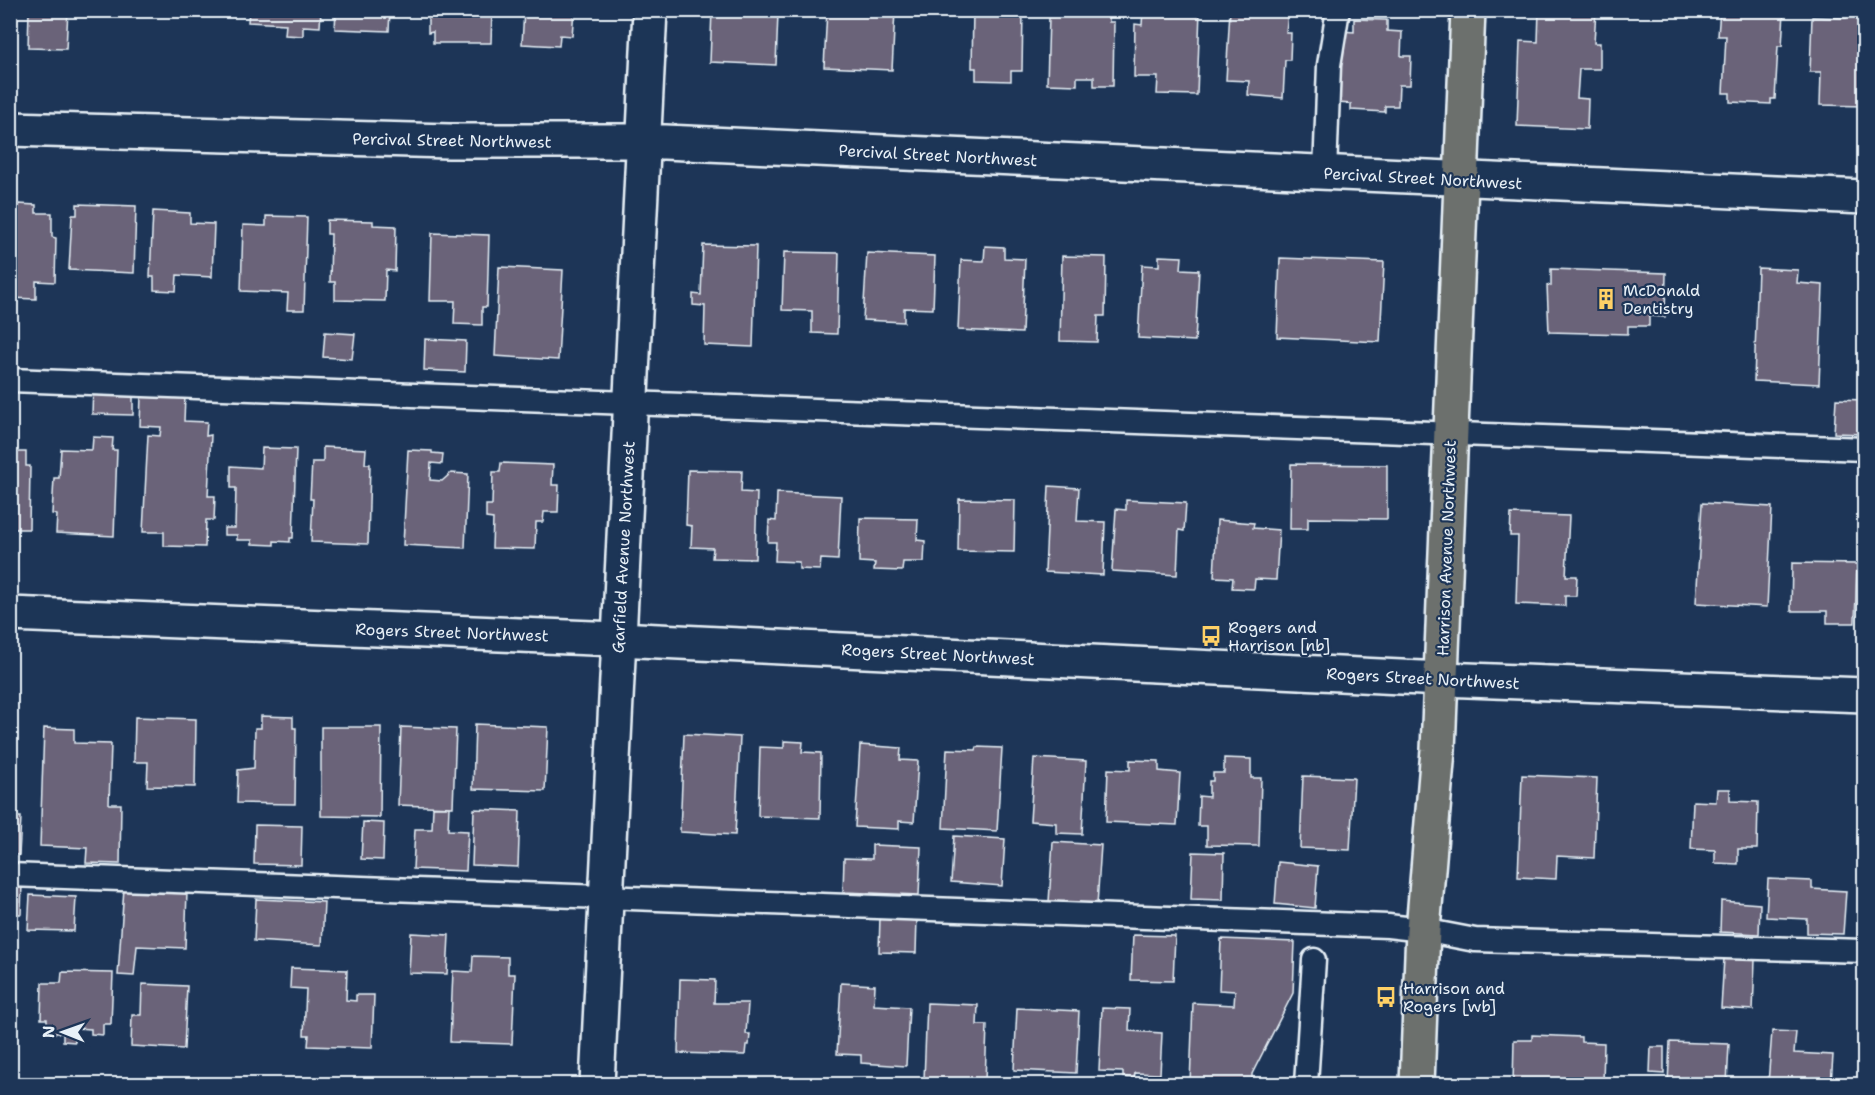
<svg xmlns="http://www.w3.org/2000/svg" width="1875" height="1095" viewBox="0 0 1875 1095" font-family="'Shantell Sans',sans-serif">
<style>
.building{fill:#6a6479;stroke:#e8f1f8;stroke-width:1.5}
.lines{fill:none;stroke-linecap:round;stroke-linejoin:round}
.lane-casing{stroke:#e8f1f8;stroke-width:27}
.street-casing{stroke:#e8f1f8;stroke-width:38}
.secondary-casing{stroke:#e8f1f8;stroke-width:38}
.primary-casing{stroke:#e8f1f8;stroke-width:38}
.lane{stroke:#1d3557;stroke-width:22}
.street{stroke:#1d3557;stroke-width:33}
.secondary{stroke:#1d3557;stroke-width:33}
.primary{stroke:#6c706d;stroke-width:33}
.labels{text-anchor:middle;stroke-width:4.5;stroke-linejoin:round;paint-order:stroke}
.street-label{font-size:16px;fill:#e8f1f8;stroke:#1d3557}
.poi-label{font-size:16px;fill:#e8f1f8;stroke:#1d3557;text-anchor:start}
</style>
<rect width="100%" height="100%" fill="#1d3557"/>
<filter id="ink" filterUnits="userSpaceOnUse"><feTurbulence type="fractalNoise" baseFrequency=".0167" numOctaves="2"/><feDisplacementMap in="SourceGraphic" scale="12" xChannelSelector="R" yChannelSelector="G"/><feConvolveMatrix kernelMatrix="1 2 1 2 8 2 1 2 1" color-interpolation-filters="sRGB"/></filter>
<g filter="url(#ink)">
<path class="building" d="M29,10h39l-2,39 -38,-1z
M111,10h18v7l-19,-1z
M249,10h72l-1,17 -17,-1v10l-18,-1 1,-11 -38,-2z
M336,10h54l-1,21 -54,-2z
M428,10h64l-1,33h-58v-11l-5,1z
M524,10h50l-2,26 -12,-1 -1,11 -37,-2z
M712,10l66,3 -2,52 -66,-3z
M827,10h68l-3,60 -68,-3z
M973,10h50l-1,61h-11v10l-35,-1v-12h-4z
M1055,10h54v12h5l-1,64h-19v-9h-17v8l-30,-1 2,-67h5z
M1143,10h57l-3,85 -40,-1 1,-17h-24l1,-53 7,1z
M1230,10l58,2 -2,21h5l-1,27h-5l-2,38 -35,-3 1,-14 -23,-1z
M1539,10h57l-2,33h6v26h-21l-2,29 11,1 -1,30 -70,-3 3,-85 18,1z
M1720,10l64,2 -2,34h-4l-3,53h-4v5l-41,-2v-9h-7l3,-57h-8z
M1846,15l18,1v90l-44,-1 1,-33h-11l2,-55 34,1z
M1354,19l33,1v11l15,1 -1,24h10l-1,29h-11l-1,21h-13v6l-34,-2v-6l-13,-1 3,-72 13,1z
M18,204l18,1v8h16v24l4,1 -1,44 -19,-1v18l-26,-1v-86h7z
M77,204l59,2 -2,67 -65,-3 3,-55h5z
M153,211l37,2v10l24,1 -2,53 -35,-2 -1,16 -22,-1v-13h-4z
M266,216l41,1 -3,93h-17l1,-17 -47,-2 2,-66 23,1z
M327,220l46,1v4l23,1 -1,45 -9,-1 -1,31 -50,-1v-18h-5l1,-48h-4z
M432,233l57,2 -2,72h-5v18l-28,-1 1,-23h-25z
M703,245l53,1 -3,101 -49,-2 1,-39 -12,-1v-11l8,1z
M985,246l19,1v11l21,1 -3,74 -64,-3 3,-70 23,1z
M784,252l55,1 -2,81 -25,-1v-22l-30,-1z
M867,253l68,3 -2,53 -29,-1v14l-41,-2z
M1062,256l44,1 -1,59h-7l-1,26 -37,-1z
M1159,256l23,1 -1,12 18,1 -4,71 -57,-3 4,-73 17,1z
M1280,258l104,4 -4,80 -103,-5z
M499,267l64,3 -5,90 -63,-4z
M1758,268l40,2 -1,13 26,2 -4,99 -65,-3z
M1551,269l115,4 -1,44 -16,-1v10h-21v8l-79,-2 -2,-47 4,1z
M325,332l30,2 -3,25 -29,-2z
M425,339l41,2 -1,31 -41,-2z
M93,387l40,1v27l-41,-1z
M141,395l44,1 -1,25 23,1 -1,14 5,-1 -3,61h7l-1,24h-8l-1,27 -41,-1v-14h-21l5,-97 12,1 1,-9 -21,-1z
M1836,399l28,1v34l-30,-1z
M93,437l20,1 -1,12h5l-3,86 -58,-3 1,-18 -5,-1 2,-36h5l2,-29 31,1z
M323,447l43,2 -1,15h5l-2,80 -57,-2 2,-43h-3l2,-37h11z
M262,448l34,1 -3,89h-3v4l-16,-1v4l-22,-1v-4h-15v-5h-13v-7h11l1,-40h-5v-22l30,2z
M408,450l24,1v2l11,1 -1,10 -11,-1 -1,17 12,1 9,-8 17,1 -3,74 -62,-3z
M10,452h16v14h4l-1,63h-19z
M501,463l52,2 -1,20h7l-1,27h-14l-1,10h-7l-1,27 -43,-1 1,-29 -7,-1v-13h6l1,-33h7z
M1291,464l96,1v54l-79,-1v11h-18z
M688,470l54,1 -1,21 16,1 -2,66 -43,-1 1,-10 -22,-1 1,-21 -6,-1z
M1049,486l30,2 -2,33 28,1 -2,53 -58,-3z
M777,493l64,3 -3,64 -17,-1 -1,11 -21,-1v-7l-24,-1 1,-19h-8l1,-22 7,1z
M959,499l56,1 -1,52 -56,-1z
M1126,500l60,3 -2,28 -5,-1 -2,45 -65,-4 4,-62 10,1z
M1702,503l70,4 -5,100 -71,-4z
M1511,514l58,2 -3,60h11l-1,20h-11v10l-49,-2 2,-68h-8z
M860,518l58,1 -1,21 8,1 -1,21h-21l-1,9 -28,-1 1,-7 -16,-1z
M1217,520l37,3 -1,5 26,2 -3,50 -21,-1 -1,10 -22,-1 1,-10 -19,-1z
M1792,563l65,1 -2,59h-28v-12h-36z
M261,716l32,1v11h3l-1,76 -58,-1 1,-33 16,-2 1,-40h6z
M135,717l61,2 -1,68 -48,-1 1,-24h-14z
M475,724l73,3 -3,64 -72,-2z
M321,727h60l-1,90 -59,-1z
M401,727l55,2 -3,78 -55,-2z
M44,728l30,1v14l37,1 -2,60h12l-1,60 -34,-1 1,-15 -47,-2z
M684,734l56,3 -5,98 -55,-3z
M784,741l19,1 -1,10 19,1 -1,65 -62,-2 2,-69 24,1z
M860,745l41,3 -1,12 18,1 -4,61 -15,-1v8l-44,-2z
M977,747l25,1 -5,83 -54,-3 4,-79 29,1z
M1034,758l52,3 -4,73 -26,-1v-10l-26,-2z
M1224,758l27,1v19h10l-2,68 -52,-1v-19h-9l1,-30 10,1v-16h4v-8h11z
M1130,760l29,1v10l21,2 -3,52 -71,-3 2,-53 22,1z
M1522,775l75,3 -3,80 -37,-2 -1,23 -38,-2z
M1303,776l51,2 -4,72 -50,-2z
M1717,789h13v12l28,1 -1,47h-19v15l-23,-1v-13l-24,-1 2,-48 23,1z
M433,807h16l-1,23 20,1 -2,40 -53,-2 2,-40h17z
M474,809l46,2 -2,56 -46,-2z
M10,817h11l-2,38h-9z
M363,822l21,1 -1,37 -22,-1z
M255,825l47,1 -1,39 -47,-1z
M954,836l51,3 -3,47 -51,-4z
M1053,842l48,3 -4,60 -48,-3z
M872,845l49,2 -2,48 -76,-3 1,-34 28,1z
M1193,852l31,1 -1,47 -32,-1z
M1278,862l40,4 -3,42 -40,-4z
M1861,870h3v51h-5z
M1768,879l44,2v8l34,2 -3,43 -36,-1v-14l-41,-2z
M10,883h12l-1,31h-11z
M124,888l63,4 -2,56 -48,-2 -3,30 -16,-1z
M30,895l46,2 -2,34 -46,-1z
M256,899l68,3 -2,43 -68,-4z
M1721,901l39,3 -1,30 -39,-2z
M880,916l37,1 -1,36 -37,-1z
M411,933l38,2 -2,39 -38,-1z
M1133,935l42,1 -2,45 -42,-1z
M1221,939l74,3 -2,51 -41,81v10h-62l3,-81 41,2 1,-14 -16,-1z
M473,956l35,1v17h7l-3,70 -62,-2 3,-71 19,1z
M1724,958l31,2 -2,50 -32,-2z
M291,968l56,2 -1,30 10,1v-6h18l-2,53 -64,-2 1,-11h-5l2,-46 -16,-1z
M62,972l51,1 -2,51h-8v11l-12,-1v-5l-16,-1v14l-12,-1v-8h-16v-14h-6l1,-36h19z
M680,979l35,1 -1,23h34l-2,31h4l-1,11h-3l-1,10 -67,-2z
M841,983l34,2 -1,20 35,2 -3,59 -45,-3v-8l-24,-1z
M10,984h7v51h-7z
M142,984l45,2 -3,63 -53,-3 1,-31h9z
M927,1003l51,2 -1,20h10l-2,57 -61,-2z
M1017,1008l62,3 -3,62 -62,-3z
M1102,1008l28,1 -1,22 33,2 -2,41 -25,-1 -1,5 -11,-1v-5l-24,-1z
M1772,1031l24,1 -2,21 39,2 -2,29h-63z
M1862,1033h2v51h-4z
M1532,1035l49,2v5l23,1 -1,41h-90l1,-44h18z
M1670,1042l59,2 -2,40h-59z
M1651,1047h13v27l-14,-1z"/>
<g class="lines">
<defs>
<path id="lane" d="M1325,173l4,-108 9,-55
M10,380l1854,69
M10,875l1378,51 35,4 52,10 389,11
M1306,1084l8,-124"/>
<path id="street" d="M10,129l439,12h194l1221,56
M1442,679l422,16
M597,1084l53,-1074"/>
<path id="secondary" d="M10,614l608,25 824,40"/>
<path id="primary" d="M1417,1084l6,-154 15,-180 30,-740"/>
</defs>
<use href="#lane" class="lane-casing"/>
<use href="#street" class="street-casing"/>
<use href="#secondary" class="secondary-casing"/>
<use href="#primary" class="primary-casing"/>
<use href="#lane" class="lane"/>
<use href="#street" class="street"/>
<use href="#secondary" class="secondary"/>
<use href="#primary" class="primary"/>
</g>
</g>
<defs>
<symbol id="building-bare" viewBox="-9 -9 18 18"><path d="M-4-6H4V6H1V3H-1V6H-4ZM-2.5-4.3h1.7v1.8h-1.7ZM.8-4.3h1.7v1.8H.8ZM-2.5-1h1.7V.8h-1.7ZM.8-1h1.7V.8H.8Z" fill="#ffd166" stroke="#1d3557" stroke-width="2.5" paint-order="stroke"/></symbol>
<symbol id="bus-bare" viewBox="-9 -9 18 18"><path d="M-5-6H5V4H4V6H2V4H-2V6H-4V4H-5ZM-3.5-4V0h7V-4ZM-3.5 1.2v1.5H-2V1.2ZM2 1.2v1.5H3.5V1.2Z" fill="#ffd166" stroke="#1d3557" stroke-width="2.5" paint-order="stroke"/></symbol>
</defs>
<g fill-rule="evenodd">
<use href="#building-bare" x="1591" y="284" width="30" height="30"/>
<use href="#bus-bare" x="1196" y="621" width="30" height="30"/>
<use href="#bus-bare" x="1371" y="982" width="30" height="30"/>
</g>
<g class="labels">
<g class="street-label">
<text transform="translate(452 140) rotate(1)" y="6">Percival Street Northwest</text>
<text transform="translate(938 155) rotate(3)" y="6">Percival Street Northwest</text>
<text transform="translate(1423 178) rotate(3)" y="6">Percival Street Northwest</text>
<text transform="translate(623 547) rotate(-87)" y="6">Garfield Avenue Northwest</text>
<text transform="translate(1446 548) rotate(-88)" y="6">Harrison Avenue Northwest</text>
<text transform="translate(452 632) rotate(2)" y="6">Rogers Street Northwest</text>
<text transform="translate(938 654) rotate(3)" y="6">Rogers Street Northwest</text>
<text transform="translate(1423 678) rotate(3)" y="6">Rogers Street Northwest</text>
</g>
<g class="poi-label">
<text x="1623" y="296">McDonald<tspan x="1623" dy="18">Dentistry</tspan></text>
<text x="1228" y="633">Rogers and<tspan x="1228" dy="18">Harrison [nb]</tspan></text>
<text x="1403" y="994">Harrison and<tspan x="1403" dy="18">Rogers [wb]</tspan></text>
</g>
</g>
<rect width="1875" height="1095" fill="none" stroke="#1d3557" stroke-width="36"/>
<rect x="18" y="18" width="1839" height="1059" fill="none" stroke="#e8f1f8" stroke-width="2" filter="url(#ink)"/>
<g transform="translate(63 1032) rotate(271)" stroke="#1d3557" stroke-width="4.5" paint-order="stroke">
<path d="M0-4.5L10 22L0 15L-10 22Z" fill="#e8f1f8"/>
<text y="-9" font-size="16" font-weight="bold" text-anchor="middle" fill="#e8f1f8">N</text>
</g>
</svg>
